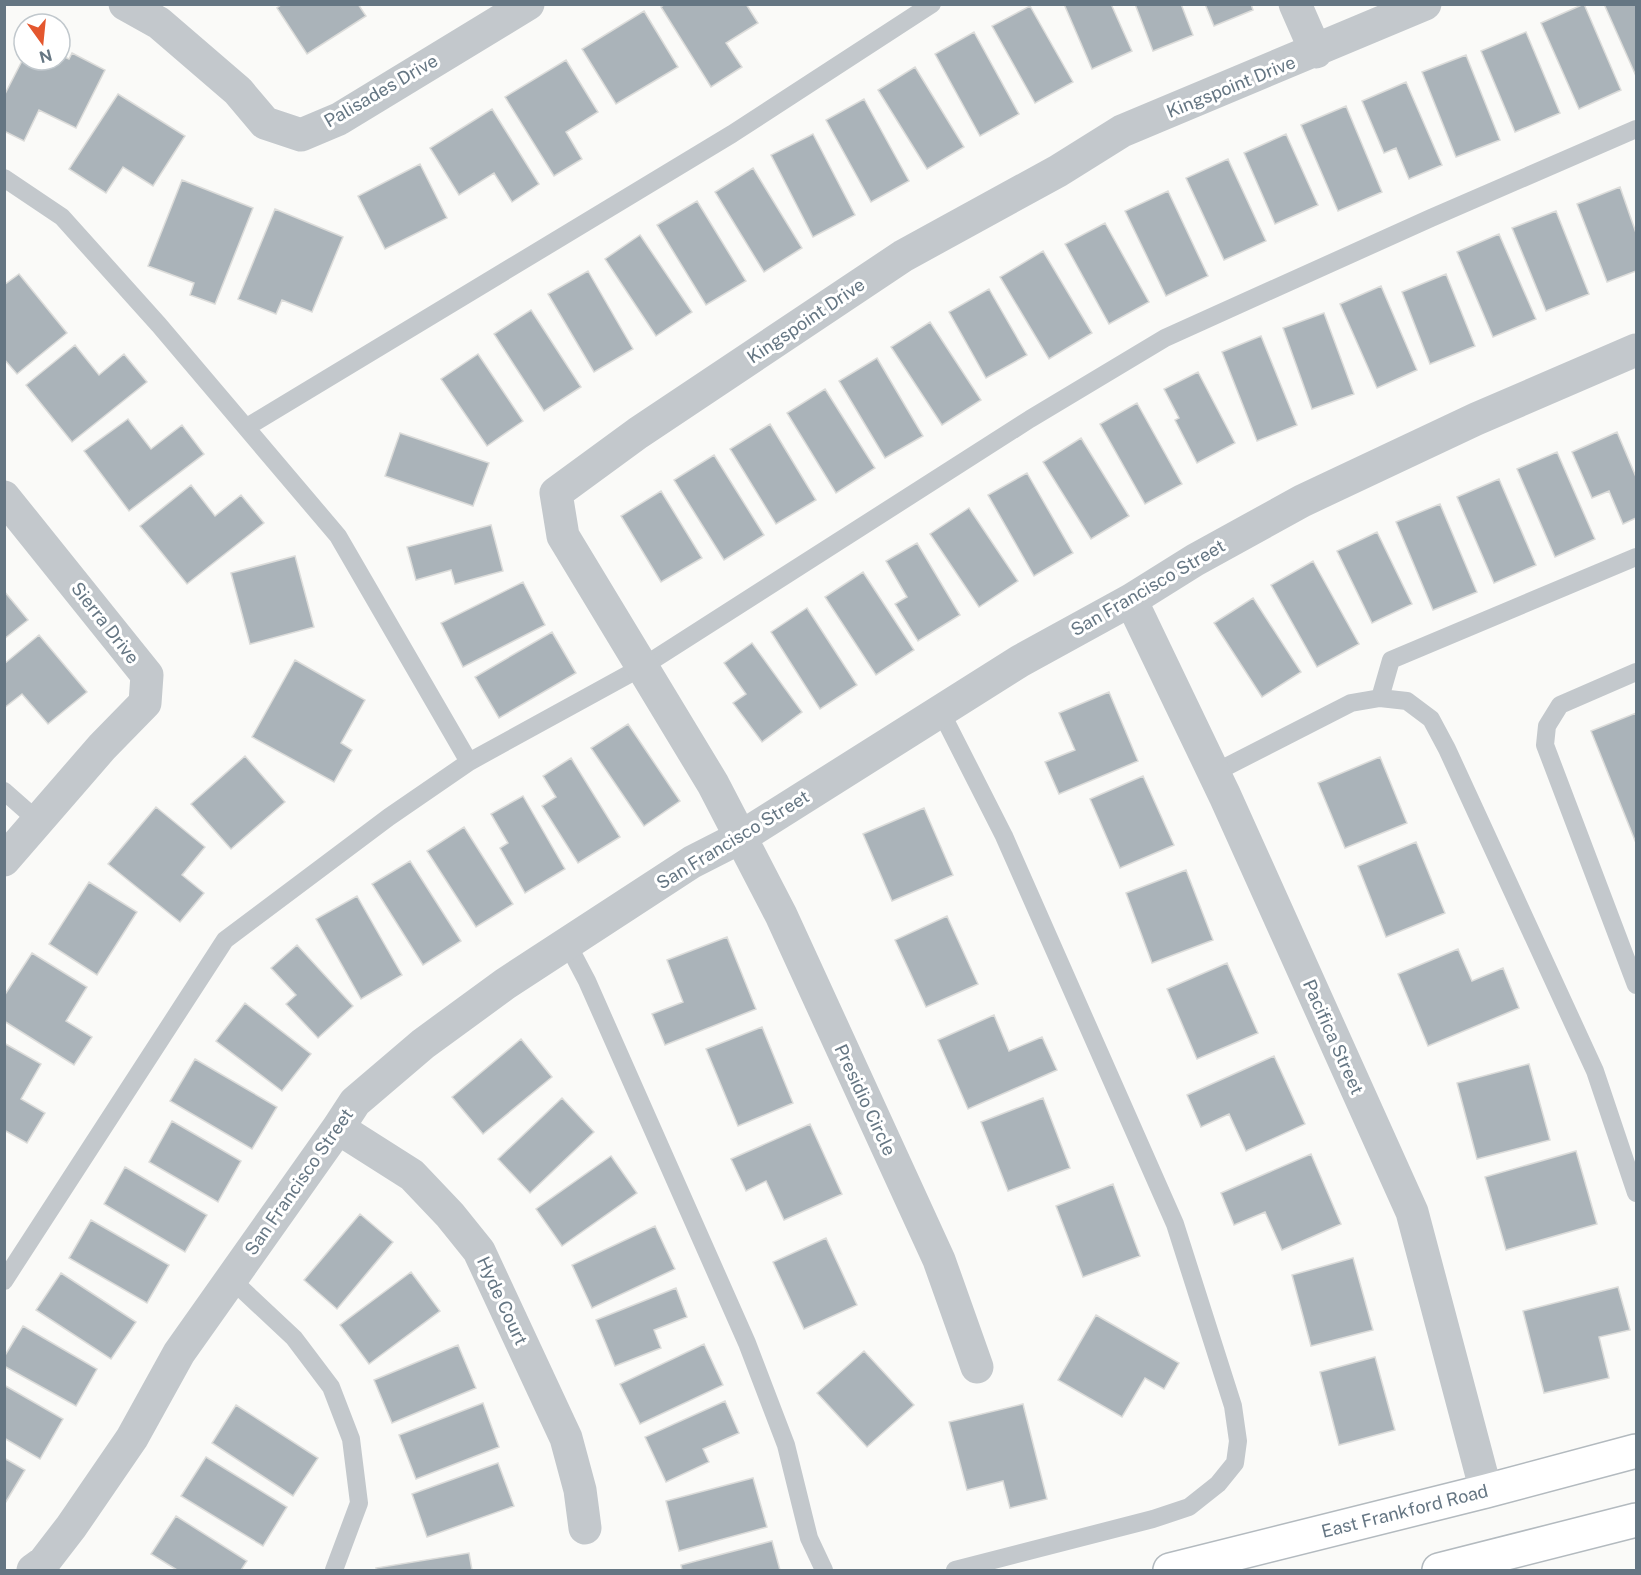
<svg xmlns="http://www.w3.org/2000/svg" width="1641" height="1575" viewBox="0 0 1641 1575" font-family="'Public Sans',sans-serif">
<style>
.building{fill:#aab3b9;stroke:#dcdcda;stroke-width:1.5}
.lines{fill:none;stroke-linecap:round;stroke-linejoin:round}
.secondary-casing{stroke:#b3babf;stroke-width:36}
.lane{stroke:#c3c8cc;stroke-width:18}
.street{stroke:#c3c8cc;stroke-width:33}
.secondary{stroke:#fff;stroke-width:33}
.labels{text-anchor:middle;stroke-width:6;stroke-linejoin:round;paint-order:stroke}
.street-label{font-size:18px;fill:#657683;stroke:#fff}
</style>
<rect width="100%" height="100%" fill="#fafaf8"/>
<path class="building" d="M282,4h76l8,12 -59,38 -30,-46z
M665,4h81l12,19 -32,20 16,24 -31,20 -50,-80z
M1064,4h47l21,47 -40,18z
M1135,4h46l12,31 -40,16z
M1205,4h46l2,6 -39,16z
M1584,4l37,86 -42,19 -38,-86z
M1604,4h32v72z
M1030,6l43,76 -38,21 -43,-77z
M644,11l34,56 -62,37 -34,-55z
M974,32l45,82 -39,22 -45,-82z
M1526,32l34,81 -45,19 -34,-81z
M72,53l33,17 -29,58 -37,-18 -15,31 -20,-10v-35l20,-39v3h36v-5l9,4z
M1466,55l34,85 -44,17 -34,-85z
M566,60l32,52 -32,20 16,27 -28,17 -49,-79z
M915,67l49,80 -37,22 -49,-79z
M1406,82l36,83 -33,14 -13,-31 -12,5 -22,-52z
M118,94l67,42 -32,50 -30,-19 -17,26 -37,-24z
M864,99l45,82 -38,21 -45,-82z
M1346,106l36,86 -44,19 -37,-86z
M492,109l47,75 -27,18 -18,-29 -35,22 -29,-47z
M813,134l42,81 -42,22 -42,-82z
M1286,134l32,71 -43,19 -31,-71z
M1228,159l38,82 -42,19 -38,-82z
M420,164l27,54 -62,31 -27,-53z
M753,168l49,80 -38,24 -49,-80z
M182,180l71,28 -38,96 -25,-9 4,-12 -46,-17z
M1620,187l16,46v38l-29,11 -30,-78z
M1168,191l40,85 -42,20 -41,-85z
M697,201l49,80 -40,24 -49,-80z
M275,209l68,28 -31,75 -30,-12 -6,14 -38,-15z
M1556,211l33,83 -43,17 -34,-83z
M1105,223l44,79 -40,22 -44,-80z
M1499,234l37,85 -43,18 -36,-85z
M640,235l52,77 -36,24 -51,-77z
M1043,251l49,82 -43,26 -49,-82z
M588,271l45,78 -39,23 -46,-78z
M19,274l48,59 -50,41 -13,-15v-74z
M1446,274l29,72 -45,18 -28,-72z
M1381,286l36,84 -40,18 -37,-84z
M989,289l38,66 -41,23 -37,-66z
M531,310l50,77 -37,24 -50,-77z
M1324,313l30,81 -42,15 -29,-81z
M930,322l51,78 -39,25 -51,-78z
M1261,336l36,89 -40,16 -35,-89z
M75,345l24,30 25,-21 23,28 -75,60 -46,-57z
M478,354l45,67 -36,25 -46,-67z
M877,358l46,78 -38,22 -46,-77z
M1198,372l37,71 -38,20 -22,-43 4,-2 -15,-29z
M825,389l50,79 -39,25 -49,-80z
M1137,403l45,81 -37,20 -45,-80z
M128,419l23,30 31,-24 22,29 -75,57 -45,-60z
M770,424l46,76 -40,24 -46,-75z
M1617,432l19,45v41l-13,6 -14,-33 -17,7 -20,-46z
M400,433l89,30 -16,43 -88,-30z
M1081,438l48,78 -38,23 -48,-77z
M1557,452l38,87 -40,18 -38,-88z
M714,455l50,80 -40,25 -50,-80z
M1027,473l46,80 -39,23 -46,-81z
M1499,479l37,86 -42,18 -37,-86z
M191,485l24,31 26,-21 23,28 -77,61 -47,-58z
M661,491l41,67 -41,24 -40,-66z
M1440,504l37,88 -44,18 -37,-88z
M969,508l49,73 -39,26 -49,-73z
M491,525l12,46 -48,13 -4,-14 -35,10 -9,-33z
M1377,532l35,72 -40,19 -35,-72z
M917,543l43,72 -42,26 -23,-37 12,-7 -21,-36z
M295,556l19,71 -64,17 -19,-71z
M1313,561l46,83 -42,23 -46,-82z
M863,572l51,78 -38,25 -51,-78z
M523,582l22,43 -82,42 -22,-44z
M4,591l24,29 -24,19z
M1253,598l48,74 -39,25 -48,-74z
M807,608l50,77 -37,24 -49,-77z
M552,632l24,41 -77,45 -24,-41z
M39,635l48,57 -39,32 -26,-30 -18,14v-44z
M752,643l50,69 -40,30 -29,-39 13,-9 -22,-31z
M295,660l70,40 -24,43 11,7 -18,32 -82,-45z
M1109,692l29,69 -79,33 -14,-32 30,-12 -16,-37z
M1636,713v130l-45,-112z
M628,724l52,77 -36,25 -53,-78z
M245,756l40,46 -54,47 -40,-45z
M1380,757l27,66 -62,25 -27,-65z
M571,758l49,79 -42,26 -36,-57 14,-9 -13,-21z
M1143,776l31,69 -54,23 -30,-69z
M523,796l42,73 -40,24 -25,-45 8,-5 -17,-29z
M156,807l49,40 -23,28 22,18 -24,29 -72,-58z
M924,808l29,67 -61,26 -29,-67z
M464,827l49,77 -37,23 -49,-76z
M1416,842l29,71 -59,24 -28,-71z
M410,861l51,80 -38,24 -51,-81z
M1186,870l27,70 -61,23 -26,-70z
M89,882l48,30 -40,63 -48,-31z
M357,896l45,79 -41,24 -45,-80z
M947,916l31,68 -52,23 -31,-67z
M727,937l29,72 -91,36 -13,-31 31,-12 -16,-42z
M297,945l56,61 -35,32 -32,-34 10,-9 -25,-27z
M1458,949l14,32 31,-13 16,40 -91,38 -30,-72z
M32,953l55,34 -21,34 26,16 -18,28 -70,-44v-25z
M1227,963l31,70 -61,26 -30,-70z
M245,1003l66,51 -29,37 -66,-50z
M994,1015l15,36 33,-14 15,33 -89,39 -30,-69z
M762,1027l31,76 -55,23 -32,-77z
M521,1039l31,38 -69,57 -31,-37z
M4,1043l37,21 -20,35 24,14 -18,30 -23,-13z
M1274,1056l31,68 -59,27 -17,-37 -28,13 -14,-32z
M195,1059l82,48 -25,42 -82,-48z
M1529,1064l21,76 -73,19 -20,-76z
M562,1098l32,34 -64,61 -32,-34z
M1043,1098l27,70 -62,23 -27,-69z
M172,1121l69,40 -23,41 -69,-40z
M810,1124l32,70 -58,26 -18,-39 -20,10 -15,-32z
M1576,1151l21,73 -91,26 -21,-73z
M1311,1154l30,70 -59,26 -17,-38 -31,13 -13,-32z
M611,1156l26,37 -75,53 -26,-37z
M125,1167l82,48 -22,37 -81,-48z
M1113,1184l27,72 -57,21 -27,-71z
M360,1214l33,28 -56,67 -33,-29z
M91,1220l78,45 -22,38 -78,-45z
M655,1226l20,43 -83,39 -20,-43z
M826,1238l31,67 -53,24 -31,-67z
M1353,1258l20,72 -62,16 -19,-71z
M411,1272l29,39 -71,53 -29,-39z
M61,1273l75,49 -25,37 -75,-49z
M1618,1287l12,43 -31,7 10,41 -65,15 -21,-82z
M676,1288l11,29 -33,13 7,18 -46,18 -19,-46z
M1096,1315l83,48 -15,26 -19,-11 -23,39 -64,-37z
M23,1326l74,43 -21,37 -72,-40v-9z
M704,1344l19,41 -83,39 -20,-40z
M458,1345l18,43 -84,35 -18,-43z
M864,1351l50,54 -47,42 -50,-54z
M1375,1357l20,73 -56,15 -19,-73z
M4,1385l59,34 -23,40 -36,-21z
M725,1401l14,32 -36,16 6,13 -43,20 -21,-45z
M483,1403l16,44 -83,32 -17,-44z
M1023,1404l24,95 -37,9 -7,-27 -36,9 -18,-68z
M236,1405l82,53 -25,38 -81,-53z
M206,1457l81,50 -24,39 -82,-50z
M4,1458l21,12 -21,35z
M498,1463l16,43 -87,31 -15,-43z
M753,1478l14,49 -88,24 -13,-50z
M176,1516l71,45 -6,9h-64l-26,-16z
M772,1541l8,29h-98l-1,-5z
M469,1553l3,17h-95l-1,-2z"/>
<g class="lines">
<defs>
<g id="secondary">
<path id="s1" d="M1170,1570l316,-79 150,-40"/>
<path d="M1439,1570l197,-50"/>
</g>
</defs>
<use href="#secondary" class="secondary-casing"/>
<path class="lane" d="M4,178l58,39 97,108 179,211 131,226 173,-95 388,-248 135,-81 266,-120 205,-89
M247,427l485,-293 200,-130
M1636,672l-76,33 -13,21 -2,19 91,240
M1380,698l11,-38 245,-103
M941,712l63,124 171,388 58,182 5,35 -3,22 -17,21 -29,23 -36,12 -198,51
M1214,773l137,-70 29,-5 27,3 24,18 16,30 148,322 41,122
M4,791l34,30
M567,943l20,38 160,362 39,102 23,93 15,32
M231,1279l63,59 37,49 20,52 8,64 -25,67
M4,1281l221,-341 164,-123 80,-55"/>
<path class="street" d="M125,4l34,19 79,68 27,32 36,12 38,-16 189,-115
M1295,4l21,48
M4,497l143,178 -2,28 -43,44 -98,113
M1131,600l94,196 187,416 74,279
M338,1128l74,47 38,40 29,36 87,187 14,52 5,38
M977,1367l-38,-107 -158,-345 -68,-131 -150,-248 -7,-43 82,-60 265,-177 155,-85 64,-40 303,-127
M33,1570l11,-8 27,-35 61,-89 47,-85 159,-225 17,-26 68,-58 82,-60 187,-122 49,-25 279,-176 111,-61 64,-40 107,-59 174,-82 160,-69"/>
<use href="#secondary" class="secondary"/>
</g>
<g class="labels">
<g class="street-label">
<text transform="translate(1231 87) rotate(-22)" y="6">Kingspoint Drive</text>
<text transform="translate(381 91) rotate(-30)" y="6">Palisades Drive</text>
<text transform="translate(806 321) rotate(-34)" y="6">Kingspoint Drive</text>
<text transform="translate(1148 588) rotate(-30)" y="6">San Francisco Street</text>
<text transform="translate(105 623) rotate(52)" y="6">Sierra Drive</text>
<text transform="translate(733 840) rotate(-31)" y="6">San Francisco Street</text>
<text transform="translate(1333 1037) rotate(66)" y="6">Pacifica Street</text>
<text transform="translate(865 1100) rotate(65)" y="6">Presidio Circle</text>
<text transform="translate(299 1182) rotate(-55)" y="6">San Francisco Street</text>
<text transform="translate(502 1301) rotate(65)" y="6">Hyde Court</text>
<text dy="6" stroke="none"><textPath href="#s1" startOffset="242">East Frankford Road</textPath></text>
</g>
</g>
<rect width="1641" height="1575" fill="none" stroke="#657683" stroke-width="12"/>
<g transform="translate(42 42) rotate(165)"><circle r="28" fill="#ffffff" stroke="#c1c8cd" stroke-width="1.5"/>
<path d="M0-4.5L10 22L0 15L-10 22Z" fill="#e4572e"/>
<text y="-9" font-size="16" font-weight="bold" text-anchor="middle" fill="#657683">N</text>
</g>
</svg>
